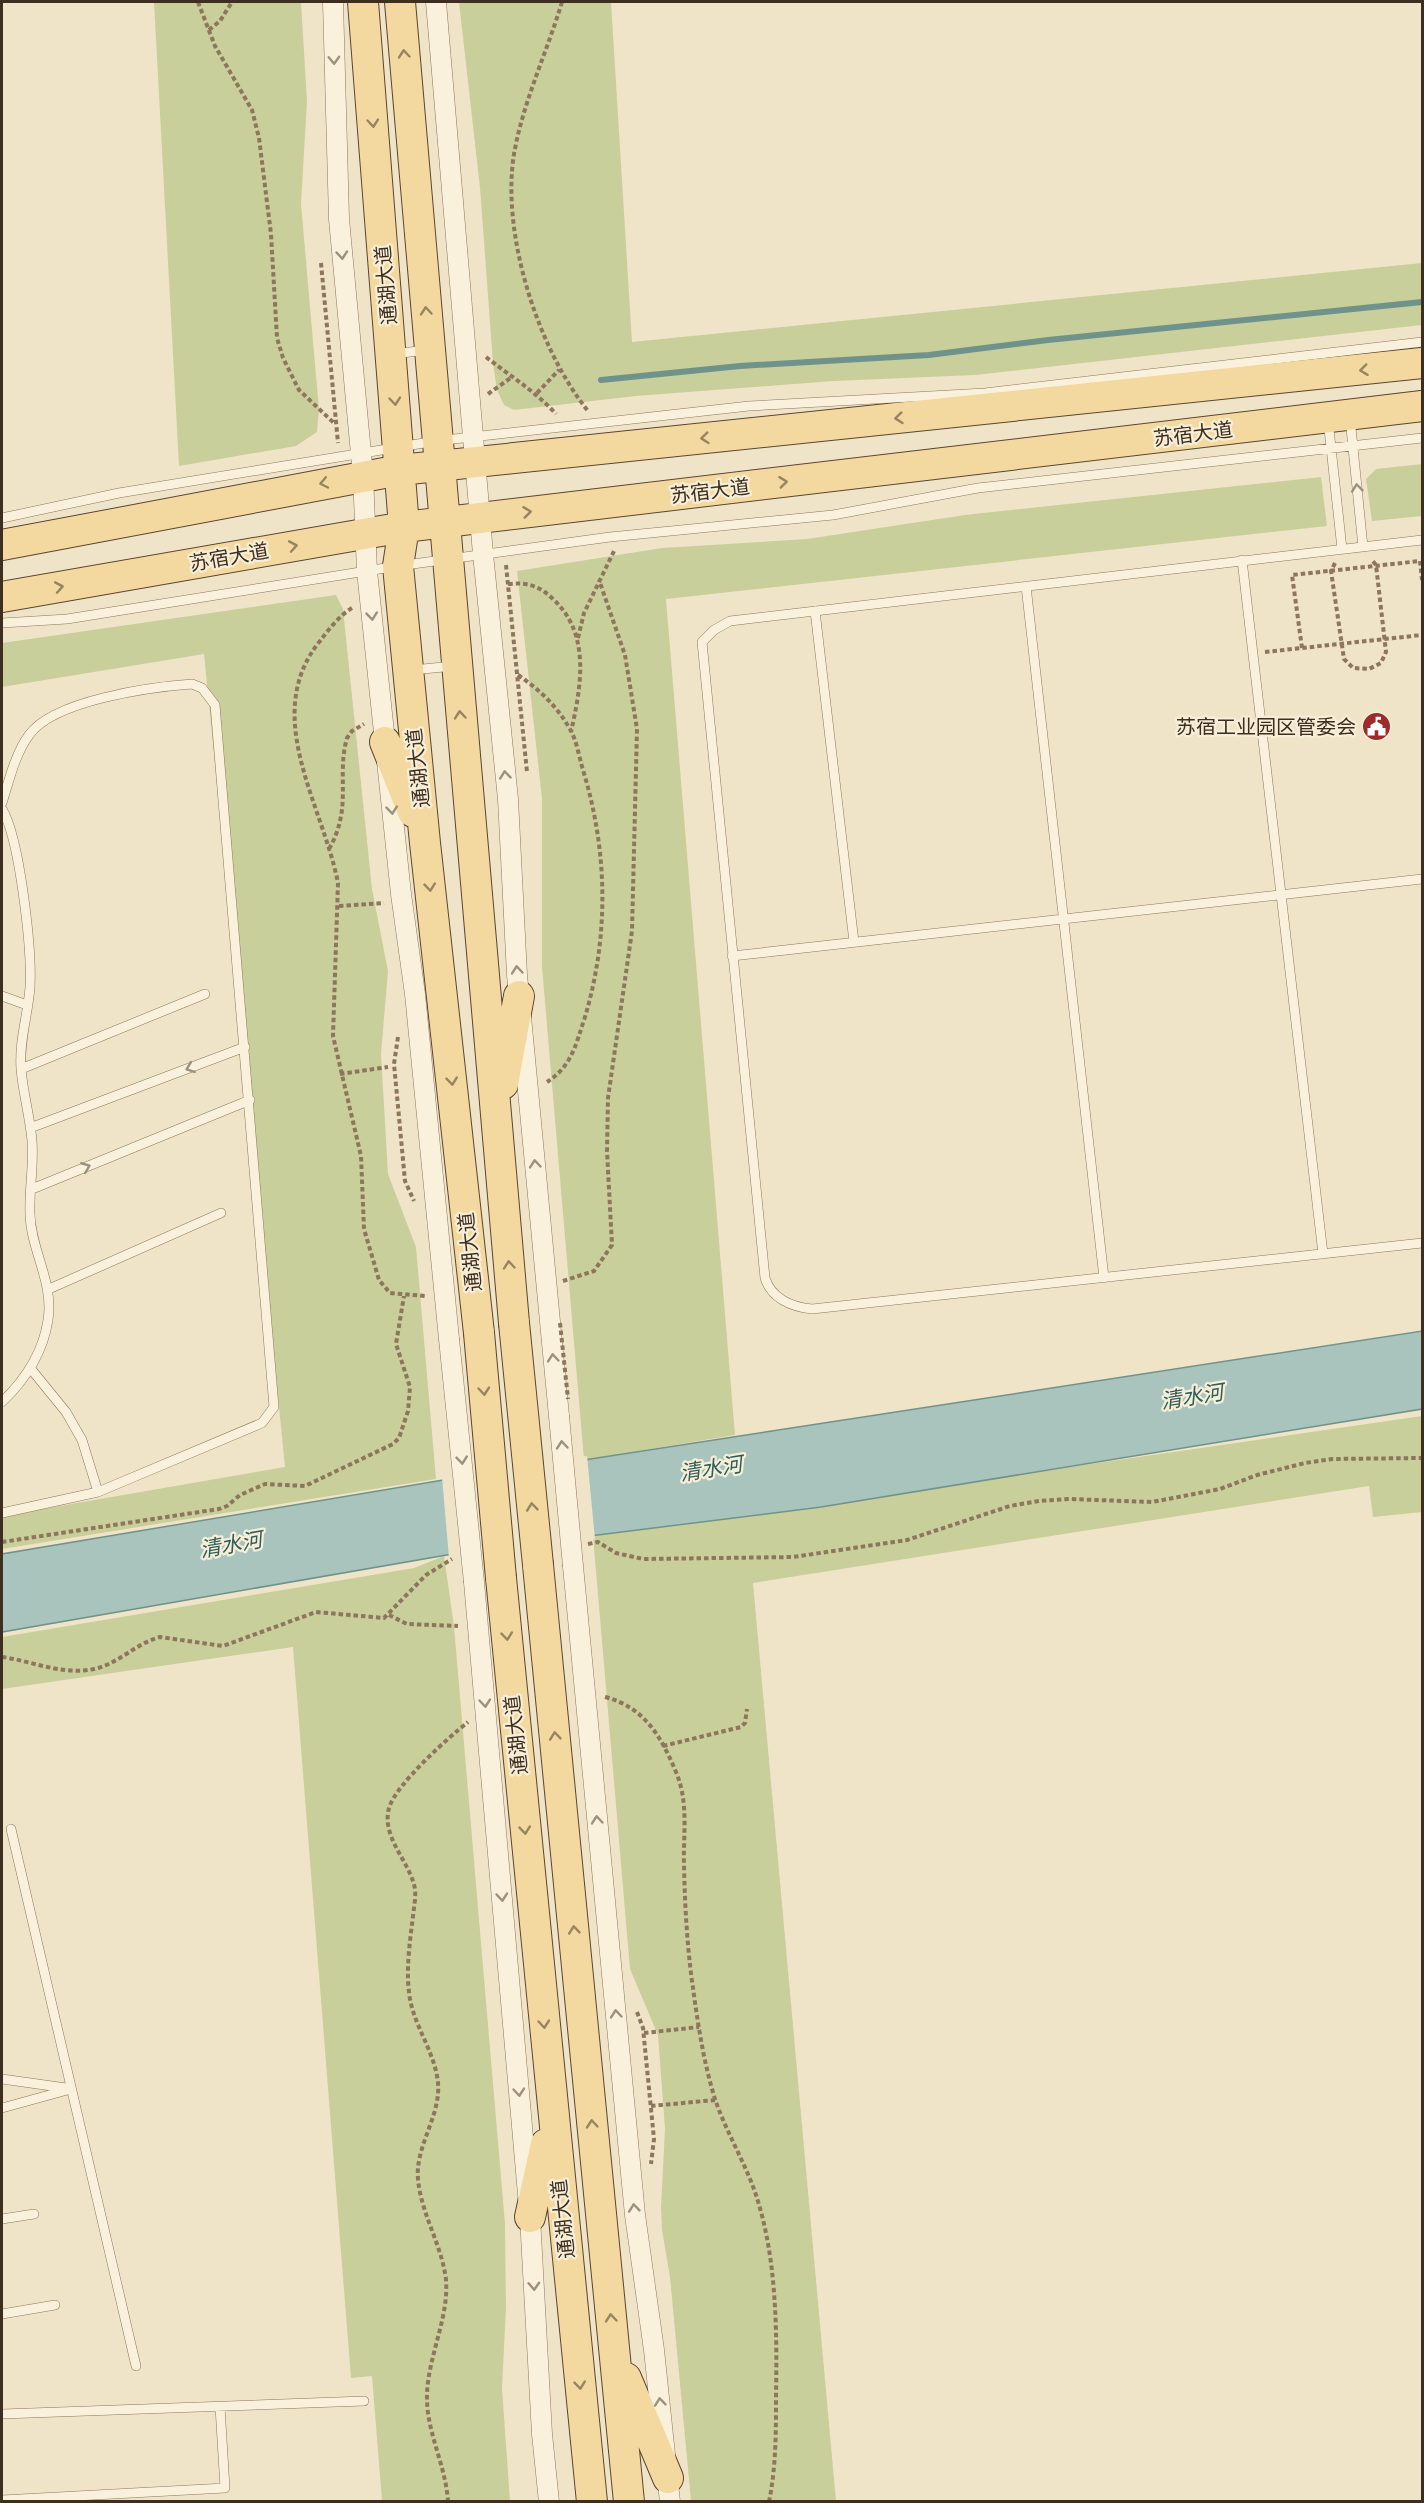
<svg xmlns="http://www.w3.org/2000/svg" width="1424" height="2503" viewBox="0 0 1424 2503" font-family="'Roboto Serif','Noto Sans SC',serif">
<style>
.green{fill:#c9cf9b}
.water{fill:#a9c4bc;stroke:#6f938a;stroke-width:1.5}
.pier{fill:#f0e4c8}
.lines{fill:none;stroke-linecap:round;stroke-linejoin:round}
.stream{stroke:#6f938a;stroke-width:6}
.lane-casing{stroke:#8d765c;stroke-width:10}
.street-casing{stroke:#8d765c;stroke-width:21}
.primary-casing{stroke:#5b4430;stroke-width:32}
.path{stroke:#8d765c;stroke-width:4;stroke-dasharray:4.5 3;stroke-linecap:butt}
.lane{stroke:#faf1dc;stroke-width:9}
.street{stroke:#faf1dc;stroke-width:20}
.primary{stroke:#f3d9a0;stroke-width:30}
.street-bridge-casing{stroke:#8d765c;stroke-width:21;stroke-linecap:butt}
.primary-bridge-casing{stroke:#5b4430;stroke-width:32;stroke-linecap:butt}
.path-bridge{stroke:#8d765c;stroke-width:4;stroke-dasharray:4.5 3;stroke-linecap:butt}
.street-bridge{stroke:#faf1dc;stroke-width:20}
.primary-bridge{stroke:#f3d9a0;stroke-width:30}
.oneway{stroke:#988460}
.oneway2{stroke:#9c907e}
.labels{text-anchor:middle;stroke-width:4.5;stroke-linejoin:round;paint-order:stroke}
.street-label{font-size:20px;fill:#3d2e20;stroke:#f7eed8}
.poi-label{font-size:20px;fill:#3d2e20;stroke:#f7eed8;text-anchor:end}
.water-label{font-size:21px;font-style:italic;fill:#2f5d5a;stroke:#f7eed8}
</style>
<rect width="100%" height="100%" fill="#f0e4c8"/>
<path class="green" d="M154,2h147l6,99 -6,103 18,205 -2,23 -21,14 -117,20z
M459,2h152l21,340 790,-79v62l-447,50 -141,6 -198,15 -122,14 -10,-5 -7,-15 -4,-27 -13,-175z
M1422,464v52l-50,5 -6,-42 10,-10z
M1321,477l6,49 -661,73 69,836 -151,25 -42,-493v-168l-25,-228 145,-23 145,-9 158,-24z
M336,595l7,14 29,280 16,82 -7,83 7,120 28,73 20,232 -434,70v-33l283,-49 -81,-813 -202,33v-44z
M1422,1416v96l-49,5 -4,-31 -616,97 83,918h-145l-21,-224 -8,-47 -1,-23 4,-78 -7,-94 -28,-66 -37,-433z
M444,1556l10,70 51,598 1,84 -4,80 8,113h-128l-10,-125 -21,2 -58,-731 -291,42v-52l412,-69z"/>
<path class="water" d="M1422,1331v78l-601,98 -351,44 -468,81v-78l477,-80 105,-14z"/>
<path class="pier" d="M587,1456l8,83 -146,19 -7,-81z"/>
<g class="lines">
<path class="stream" d="M601,380l139,-14 189,-11 119,-15 374,-38"/>
<defs>
<path id="lane" d="M393,354l34,-4
M1350,418l13,129
M1328,420l14,129
M2,518l117,-25 317,-52 313,-35 236,-13 437,-51
M1422,540l-692,81 -16,9 -12,12 63,636c6,20 26,29 47,31l610,-66
M1242,560l81,694
M1026,586l78,692
M815,611l39,331
M2,623l65,-4 331,-53 212,-29 223,-22 145,-27 444,-50
M413,670l40,-4
M2,803c7,-22 13,-49 27,-68 25,-35 122,-48 163,-51l10,4 13,17 59,702 -12,16 -164,69 -96,21
M2,809c18,30 30,141 28,178 -2,28 -11,53 -9,82 2,24 9,48 11,72 2,25 -3,48 -2,73 1,37 24,68 18,106 -5,33 -23,60 -46,82
M732,956l690,-77
M2,996l25,9
M21,1069l184,-75
M30,1128l215,-81
M32,1189l218,-89
M49,1289l172,-76
M31,1369l35,43 16,28 16,52
M11,1829l125,537
M2,2079l64,9
M2,2108l69,-19
M2,2219l32,-5
M2,2314l53,-9
M2,2414l362,-13
M2,2500l223,-12 -5,-81"/>
<path id="street" d="M333,2l6,217 24,256 4,96 34,323 14,100 34,345
M436,2l47,552 25,245 9,176 42,441
M573,1566l62,649 19,135 16,152
M474,1582l56,635 12,217 7,68"/>
<path id="primary" d="M363,2l41,525 -6,39 27,277 54,490
M400,2l114,1321
M2,545l398,-75 1022,-107
M2,597l402,-70 1018,-121
M385,742l28,70
M503,1084l16,-88
M538,1565l91,937
M501,1578l91,924
M530,2217l16,-73
M626,2378l42,100"/>
</defs>
<use href="#lane" class="lane-casing"/>
<use href="#street" class="street-casing"/>
<use href="#primary" class="primary-casing"/>
<path class="path" d="M198,2l17,44 37,64 7,28 12,96 6,104 6,20 16,32 36,34
M562,2c-15,50 -39,100 -48,152 -13,80 24,195 74,257
M209,30l11,-9 12,-19
M321,263l17,180
M486,357c24,19 49,34 70,57
M537,393l22,-23
M488,394l24,-17
M1335,563l-4,8 13,88 9,9 16,1 12,-6 5,-11 -10,-87 -4,-5
M506,565l21,207
M508,584c20,-2 32,2 46,16 37,35 27,87 17,132
M352,608c-12,7 -23,21 -32,33 -60,74 3,164 18,242l-5,153 28,120 3,73 15,51 11,13 36,3
M578,638l6,-25 31,-64
M1302,648l-10,-73 128,-14 2,19
M1265,652l157,-17
M518,675c22,15 40,32 53,56 6,11 8,26 12,39 25,82 26,166 2,247 -9,27 -13,49 -38,65
M329,849c24,-42 7,-72 18,-111l5,-7 12,-7
M339,906l45,-3
M398,1037l-4,27 11,117 9,20
M340,1074l48,-7
M563,1281l31,-10 18,-26 -5,-94 1,-53 24,-167 5,-202 -12,-74 -26,-75
M2,1542l217,-33 8,-3 13,-11 25,-11 40,2 88,-42 6,-6 9,-27 2,-24 -14,-43 8,-48
M588,1544l10,-2 18,11 27,6 150,-2 114,-17 103,-34 29,-5 30,-2 83,3 68,-13 37,-14 48,-12 27,-4 90,-1
M389,1615l18,9 51,2
M2,1657c31,4 63,20 96,11 22,-6 39,-25 62,-31l63,9 93,-34 68,6 42,-43 26,-16
M605,1697c39,10 56,39 71,75 13,31 7,62 8,94 1,41 3,81 9,122 5,37 11,76 22,111 11,33 30,63 41,96 21,64 21,136 20,203 0,34 0,70 -7,104
M663,1746l78,-19 4,-4 2,-14
M637,2012l6,16 11,111 -3,25
M644,2033l55,-6
M651,2106l64,-6
M448,2502c-2,-37 -22,-70 -21,-107 1,-39 22,-77 19,-115 -4,-35 -25,-66 -28,-101 -3,-33 23,-63 20,-96 -3,-32 -26,-59 -29,-91 -3,-25 1,-51 4,-76 1,-9 3,-19 2,-27 -5,-28 -34,-51 -26,-81 7,-24 59,-70 79,-86"/>
<use href="#lane" class="lane"/>
<use href="#street" class="street"/>
<use href="#primary" class="primary"/>
<defs>
<path id="street-bridge" d="M449,1339l25,243
M559,1416l14,150"/>
<path id="primary-bridge" d="M514,1323l24,242
M479,1333l22,245"/>
</defs>
<use href="#street-bridge" class="street-bridge-casing"/>
<use href="#primary-bridge" class="primary-bridge-casing"/>
<path class="path-bridge" d="M560,1323l8,76"/>
<use href="#street-bridge" class="street-bridge"/>
<use href="#primary-bridge" class="primary-bridge"/>
</g>
<defs><path id="oneway-chevron" d="M-2-3.5L2.5 0L-2 3.5" fill="none" stroke-width="1.6" stroke-linecap="round" stroke-linejoin="round" transform="scale(1.5)"/></defs>
<g class="oneway">
<use href="#oneway-chevron" transform="translate(404 54) rotate(-95)"/>
<use href="#oneway-chevron" transform="translate(373 123) rotate(85)"/>
<use href="#oneway-chevron" transform="translate(426 311) rotate(-95)"/>
<use href="#oneway-chevron" transform="translate(1364 370) rotate(173)"/>
<use href="#oneway-chevron" transform="translate(395 401) rotate(85)"/>
<use href="#oneway-chevron" transform="translate(899 418) rotate(174)"/>
<use href="#oneway-chevron" transform="translate(705 438) rotate(174)"/>
<use href="#oneway-chevron" transform="translate(783 482) rotate(-7)"/>
<use href="#oneway-chevron" transform="translate(324 483) rotate(168)"/>
<use href="#oneway-chevron" transform="translate(527 512) rotate(-7)"/>
<use href="#oneway-chevron" transform="translate(293 546) rotate(-10)"/>
<use href="#oneway-chevron" transform="translate(59 587) rotate(-10)"/>
<use href="#oneway-chevron" transform="translate(460 715) rotate(-95)"/>
<use href="#oneway-chevron" transform="translate(430 887) rotate(84)"/>
<use href="#oneway-chevron" transform="translate(452 1081) rotate(84)"/>
<use href="#oneway-chevron" transform="translate(509 1265) rotate(-95)"/>
<use href="#oneway-chevron" transform="translate(484 1391) rotate(85)"/>
<use href="#oneway-chevron" transform="translate(532 1507) rotate(-96)"/>
<use href="#oneway-chevron" transform="translate(507 1636) rotate(84)"/>
<use href="#oneway-chevron" transform="translate(555 1736) rotate(-96)"/>
<use href="#oneway-chevron" transform="translate(525 1830) rotate(84)"/>
<use href="#oneway-chevron" transform="translate(574 1930) rotate(-96)"/>
<use href="#oneway-chevron" transform="translate(544 2024) rotate(85)"/>
<use href="#oneway-chevron" transform="translate(592 2124) rotate(-95)"/>
<use href="#oneway-chevron" transform="translate(611 2318) rotate(-95)"/>
<use href="#oneway-chevron" transform="translate(580 2385) rotate(84)"/>
</g>
<g class="oneway2">
<use href="#oneway-chevron" transform="translate(334 60) rotate(88)"/>
<use href="#oneway-chevron" transform="translate(342 255) rotate(85)"/>
<use href="#oneway-chevron" transform="translate(1357 488) rotate(-96)"/>
<use href="#oneway-chevron" transform="translate(372 616) rotate(84)"/>
<use href="#oneway-chevron" transform="translate(505 775) rotate(-96)"/>
<use href="#oneway-chevron" transform="translate(392 810) rotate(84)"/>
<use href="#oneway-chevron" transform="translate(517 970) rotate(-95)"/>
<use href="#oneway-chevron" transform="translate(190 1068) rotate(159)"/>
<use href="#oneway-chevron" transform="translate(535 1164) rotate(-95)"/>
<use href="#oneway-chevron" transform="translate(86 1167) rotate(-22)"/>
<use href="#oneway-chevron" transform="translate(553 1358) rotate(-95)"/>
<use href="#oneway-chevron" transform="translate(562 1445) rotate(-95)"/>
<use href="#oneway-chevron" transform="translate(462 1460) rotate(84)"/>
<use href="#oneway-chevron" transform="translate(485 1703) rotate(85)"/>
<use href="#oneway-chevron" transform="translate(597 1820) rotate(-95)"/>
<use href="#oneway-chevron" transform="translate(502 1897) rotate(85)"/>
<use href="#oneway-chevron" transform="translate(616 2014) rotate(-95)"/>
<use href="#oneway-chevron" transform="translate(519 2092) rotate(85)"/>
<use href="#oneway-chevron" transform="translate(634 2208) rotate(-96)"/>
<use href="#oneway-chevron" transform="translate(534 2286) rotate(87)"/>
<use href="#oneway-chevron" transform="translate(660 2402) rotate(-96)"/>
</g>
<defs>
<symbol id="civic-disc" viewBox="-11 -11 22 22"><circle r="9.5" fill="#9e2a2b" stroke="#f7eed8"/><path d="M-.6-6.5H3V-4.5H.6V-3L4-1V1h2V6H-6V1h2V-1L-.6-3ZM-1.2 2.5V6h2.4V2.5Z" fill="#fff"/></symbol>
</defs>
<g fill-rule="evenodd">
<use href="#civic-disc" x="1360" y="710" width="33" height="33"/>
</g>
<g class="labels">
<g class="street-label">
<text transform="translate(386 285) rotate(-95)" y="7">通湖大道</text>
<text transform="translate(1193 434) rotate(-7)" y="7">苏宿大道</text>
<text transform="translate(710 491) rotate(-7)" y="7">苏宿大道</text>
<text transform="translate(229 557) rotate(-10)" y="7">苏宿大道</text>
<text transform="translate(418 768) rotate(-96)" y="7">通湖大道</text>
<text transform="translate(470 1252) rotate(-96)" y="7">通湖大道</text>
<text transform="translate(516 1735) rotate(-96)" y="7">通湖大道</text>
<text transform="translate(563 2219) rotate(-96)" y="7">通湖大道</text>
</g>
<g class="poi-label">
<text x="1356" y="734">苏宿工业园区管委会</text>
</g>
<g class="water-label">
<text transform="translate(1192 1397) rotate(-9)" y="7">清水河</text>
<text transform="translate(711 1469) rotate(-9)" y="7">清水河</text>
<text transform="translate(231 1545) rotate(-10)" y="7">清水河</text>
</g>
</g>
<rect width="1424" height="2503" fill="none" stroke="#3d2e20" stroke-width="6"/>
</svg>
